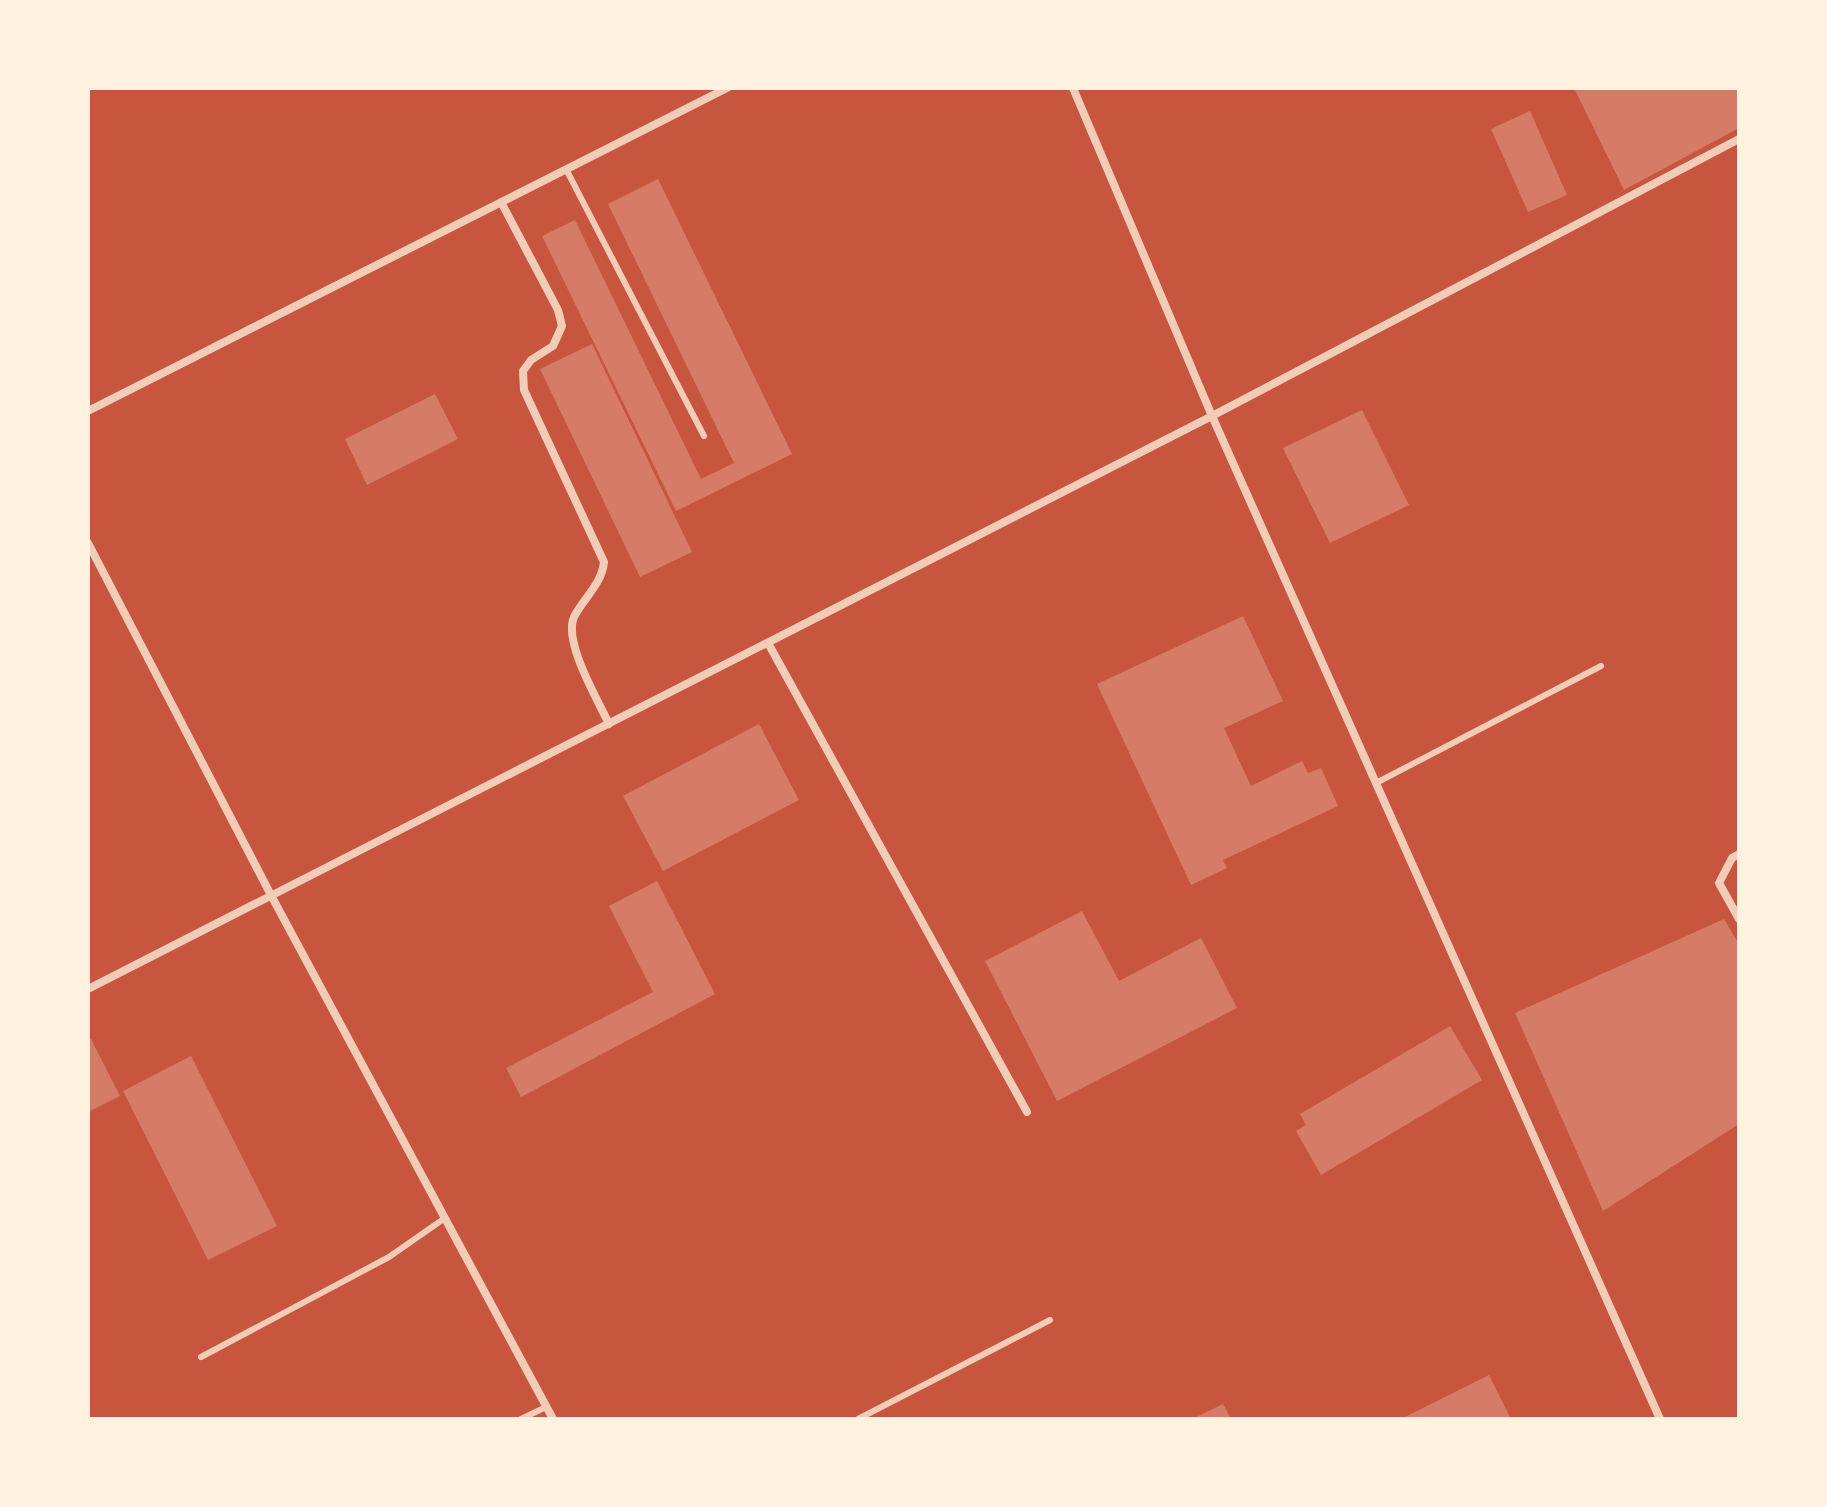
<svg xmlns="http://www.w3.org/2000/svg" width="1827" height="1507" viewBox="0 0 1827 1507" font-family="'Sofia Sans Condensed',sans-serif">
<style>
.building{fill:#d67c66}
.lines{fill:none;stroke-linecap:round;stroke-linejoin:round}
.service{stroke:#f1ccb7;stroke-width:6}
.minor{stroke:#f1ccb7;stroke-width:8}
</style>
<rect width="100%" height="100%" fill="#c8553d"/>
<path class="building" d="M1574,88h165v40l-115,62z
M1530,111l37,84 -39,17 -37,-83z
M658,179l134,275 -116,57 -134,-275 33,-16 126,259 33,-16 -126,-259z
M592,344l100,208 -52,25 -100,-208z
M435,394l23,45 -91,46 -22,-46z
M1362,410l47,95 -79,38 -47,-95z
M1243,616l40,85 -59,27 27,58 51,-25 6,12 13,-5 17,38 -115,54 4,8 -36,17 -94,-201z
M759,724l40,76 -136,71 -40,-75z
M657,881l58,113 -194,103 -15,-29 147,-76 -44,-86z
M1082,911l37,70 82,-43 36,70 -180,93 -72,-140z
M1724,919l15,25v180l-136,87 -88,-198z
M1450,1026l32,54 -161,95 -25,-44 10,-6 -6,-11z
M91,1039l29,57 -32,16v-72z
M191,1056l86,170 -69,34 -85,-169z
M1489,1375l22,44h-110z
M1223,1404l8,15h-39z"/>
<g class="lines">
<path class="service" d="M566,169l138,267
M1376,783l225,-117
M201,1357l188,-100 56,-39
M521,1419l25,-12
M858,1419l192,-99"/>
<path class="minor" d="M1073,88l139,328 448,1003
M501,202l57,108 4,16 -9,20 -22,14 -8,11 1,19 80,172c-2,21 -19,35 -29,53 -14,24 23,85 34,109
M88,411l639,-323
M88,543l184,354 281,522
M768,643l259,469
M1739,854l-7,4 -13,25 20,36
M88,989l1124,-573 527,-277"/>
</g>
<rect width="1827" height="1507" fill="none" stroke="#fff3e0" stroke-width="180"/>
</svg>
